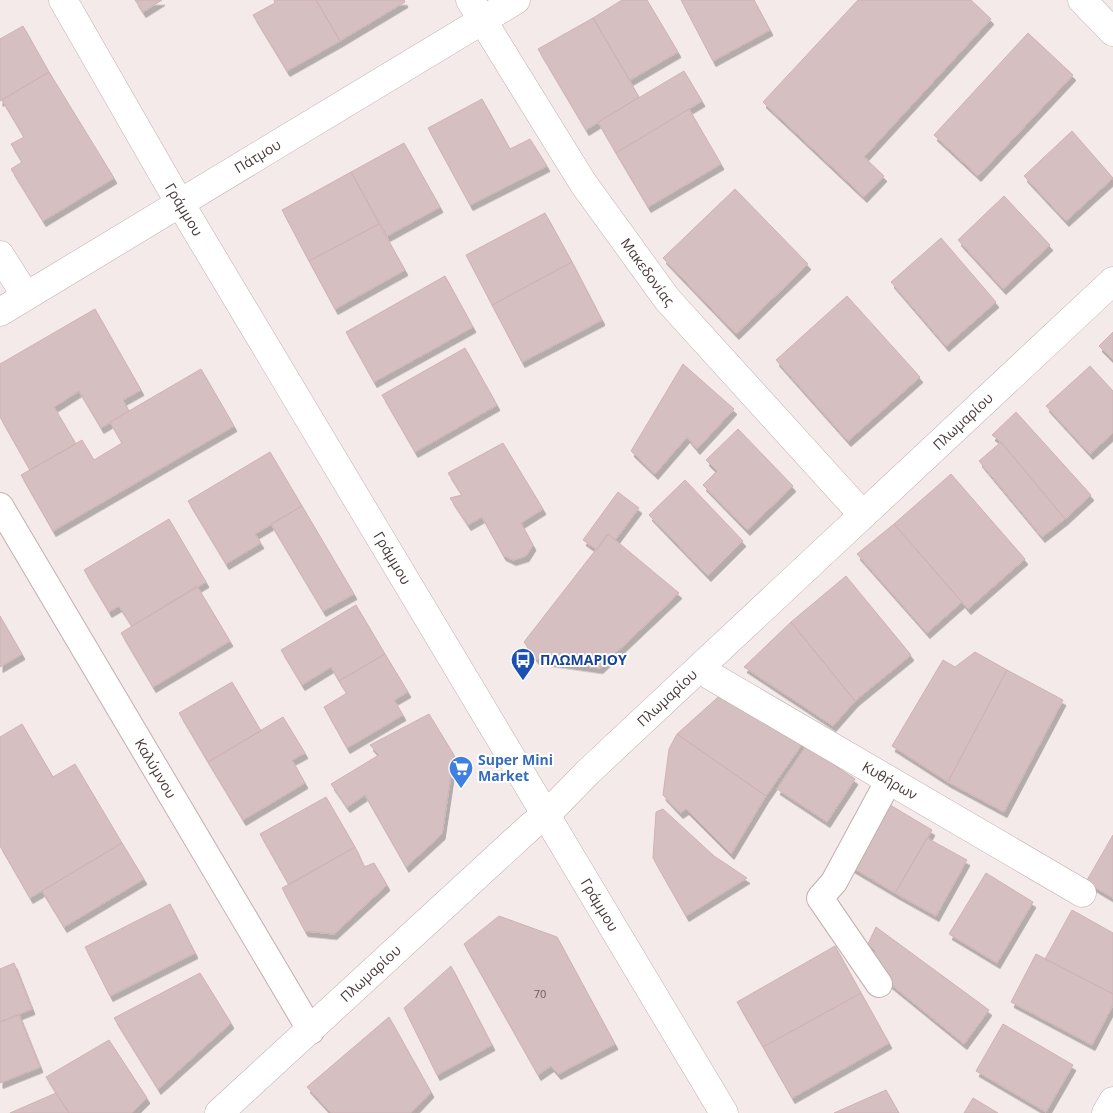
<svg xmlns="http://www.w3.org/2000/svg" width="1113" height="1113" viewBox="0 0 1113 1113" font-family="'Open Sans',sans-serif">
<style>
.building{fill:#d6bfc1;stroke:#d0b2b4;filter:url(#shadow)}
.lines{fill:none;stroke-linecap:round;stroke-linejoin:round}
.pedestrian-casing{stroke:#c3afaf;stroke-width:28}
.minor-casing{stroke:#c3afaf;stroke-width:29}
.tertiary-casing{stroke:#c3afaf;stroke-width:29}
.pedestrian{stroke:#fff;stroke-width:26}
.minor{stroke:#fff;stroke-width:28}
.tertiary{stroke:#fff;stroke-width:28}
.labels{text-anchor:middle;stroke-width:4;stroke-linejoin:round;paint-order:stroke}
.number-label{font-size:11px;fill:#6c5a5b}
.street-label{font-size:14px;fill:#483839;stroke:#fff}
.transit-label{font-size:14px;font-weight:bold;fill:#164399;stroke:#fff;text-anchor:start}
.shop-label{font-size:14px;font-weight:bold;fill:#366cbe;stroke:#fff;text-anchor:start}
</style>
<defs>
<filter id="shadow"><feDropShadow dx="3" dy="5.5" stdDeviation="0" flood-color="#0004"/></filter>
</defs>
<rect width="100%" height="100%" fill="#f4eae9"/>
<path class="building" d="M135,0h27l-19,12z
M274,0h42l24,41 -53,30 -34,-56 22,-12z
M316,0h88l1,2 -65,39z
M622,0h25l31,52 -48,28 -37,-62z
M681,0h73l16,30 -57,31z
M858,0h113l20,19 -127,138 20,19 -20,21 -101,-95z
M593,18l46,79 -53,33 -48,-81z
M23,26l26,46 -49,29v-62z
M1028,33l45,42 -95,101 -44,-41z
M684,71l18,30 -86,52 -18,-31z
M49,72l65,106 -71,43 -32,-52 11,-7 -11,-18 13,-7 -22,-37z
M482,99l28,50 20,-10 17,27 -77,39 -42,-77z
M689,109l32,55 -73,43 -32,-54z
M1072,131l41,47 -47,43 -42,-45z
M404,143l36,64 -53,29 -36,-64z
M351,172l28,52 -70,37 -27,-51z
M735,189l73,75 -72,70 -73,-76z
M1004,196l46,49 -47,44 -45,-49z
M545,213l27,49 -80,43 -26,-50z
M379,224l26,46 -70,39 -26,-48z
M941,238l55,64 -50,44 -55,-64z
M572,262l30,58 -80,42 -30,-57z
M445,276l28,51 -99,55 -28,-50z
M847,296l73,81 -72,64 -72,-81z
M95,309l46,81 -18,10 6,11 -28,17 -22,-37 -25,16 22,37 -46,26 -30,-53v-53z
M1113,332v28l-14,-14z
M465,348l32,57 -82,47 -33,-57z
M683,364l51,45 -37,40 -10,-12 -32,37 -24,-23z
M1090,366l23,25v42l-23,21 -44,-48z
M201,369l33,57 -181,105 -32,-56 61,-35 12,20 28,-17 -12,-21z
M1016,412l75,83 -26,24 -64,-77 -9,-7z
M738,429l55,57 -46,44 -44,-45 14,-14 -11,-11z
M1001,442l64,77 -23,18 -63,-76z
M503,443l40,66 -22,14 12,22 -7,11 -13,4 -10,-5 -21,-38 -14,8 -18,-27 12,-3 -14,-22z
M270,452l32,54 -47,28 6,9 -35,21 -38,-63z
M951,474l74,85 -57,50 -74,-85z
M685,480l58,61 -35,35 -59,-61z
M618,492l21,16 -24,32 -7,-6 -11,16 -14,-10z
M302,506l52,88 -31,17 -52,-87z
M169,519l37,63 -74,44 -13,-20 -10,6 -25,-42z
M894,524l68,78 -35,31 -70,-79z
M608,534l71,59 -79,75 -64,-9 -12,-17z
M846,576l65,79 -56,46 -64,-79z
M197,586l33,55 -77,46 -32,-54z
M356,605l29,49 -46,27 -8,-14 -29,18 -21,-35z
M0,616l22,38 -22,13z
M791,622l64,79 -22,25 -89,-59z
M975,652l32,18 -59,112 -56,-36 51,-86 12,7z
M385,654l23,38 -14,8 9,15 -56,33 -23,-41 23,-14 -8,-12z
M1007,670l56,30 -59,112 -56,-30z
M232,682l29,49 -53,31 -29,-49z
M726,690l79,50 -39,56 -89,-62z
M429,714l25,41 -12,79 -36,33 -41,-72 -18,12 -16,-23 48,-29 -9,-10z
M283,717l22,36 -13,7 13,23 -62,37 -35,-58z
M22,724l31,53 22,-13 47,79 -92,55 -30,-52v-109z
M677,734l89,62 -35,58 -45,-45 -6,4 -17,-18 6,-46z
M806,746l49,33 -28,43 -50,-33z
M326,797l29,50 -66,38 -29,-51z
M885,802l47,28 -37,63 -47,-28z
M663,809l51,47 33,22 -61,38 -33,-58 3,-46z
M1113,835v63l-27,-16z
M927,838l40,22 -31,56 -41,-23z
M122,843l22,36 -80,48 -22,-36z
M355,847l9,20 10,-4 13,22 -53,49 -29,-3 -23,-43z
M986,873l47,29 -36,61 -48,-29z
M170,904l25,49 -85,43 -25,-49z
M1072,910l41,23v61l-68,-35z
M499,916l58,21 58,107 -57,30 -7,-8 -13,9 -74,-131z
M876,927l113,83 -25,34 -97,-79 8,-14 -7,-7z
M835,946l26,47 -98,54 -26,-45z
M1036,954l77,40v11l-21,40 -81,-43z
M14,963l18,46 -32,13v-53z
M451,966l41,79 -55,30 -33,-67z
M200,973l31,50 -73,66 -44,-71z
M861,993l28,50 -97,55 -29,-51z
M19,1015l21,52 -40,16v-61z
M389,1017l42,75 -20,21h-80l-24,-26z
M1003,1024l70,41 -27,47 -70,-41z
M109,1040l38,58 -15,15h-63l-23,-36z
M886,1090l13,23h-65z
M56,1093l13,20h-59z
M973,1098l25,15h-34z"/>
<g class="lines">
<defs>
<g id="pedestrian">
<path id="s1" d="M0,506l311,525"/>
<path d="M879,984l-59,-86 14,-16 55,-102"/>
</g>
<g id="minor">
<path id="s2" d="M470,0l113,183 84,116 196,216"/>
<path d="M1082,0l31,32"/>
<path d="M0,255l26,41"/>
<path id="s3" d="M0,312l516,-312"/>
<path id="s4" d="M699,669l383,224"/>
<path id="s5" d="M219,1113l312,-287 15,-11 42,-43 525,-491"/>
<path d="M1106,1113l7,-12"/>
</g>
<g id="tertiary">
<path id="s6" d="M63,0l105,183 556,930"/>
</g>
</defs>
<use href="#pedestrian" class="pedestrian-casing"/>
<use href="#minor" class="minor-casing"/>
<use href="#tertiary" class="tertiary-casing"/>
<use href="#pedestrian" class="pedestrian"/>
<use href="#minor" class="minor"/>
<use href="#tertiary" class="tertiary"/>
</g>
<defs>
<symbol id="bus-pin" viewBox="-11 -11 22 30"><path d="M0 17L-7.5 6A9.5 9.5 0 1 1 7.5 6Z" fill="#1a4fb4" stroke="#fff"/><path d="M-5-6H5V4H4V6H2V4H-2V6H-4V4H-5ZM-3.5-4V0h7V-4ZM-3.5 1.2v1.5H-2V1.2ZM2 1.2v1.5H3.5V1.2Z" fill="#fff"/></symbol>
<symbol id="supermarket-pin" viewBox="-11 -11 22 30"><path d="M0 17L-7.5 6A9.5 9.5 0 1 1 7.5 6Z" fill="#3f7fe0" stroke="#fff"/><path d="M-6-5.5h2.5l.6 2H6L4.5 2H-2.5L-4.4-4H-6ZM-1.5 3.2a1.3 1.3 0 1 0 .1 0ZM3 3.2a1.3 1.3 0 1 0 .1 0Z" fill="#fff"/></symbol>
</defs>
<g fill-rule="evenodd">
<use href="#bus-pin" x="509" y="646" width="28" height="38"/>
<use href="#supermarket-pin" x="447" y="754" width="28" height="38"/>
</g>
<g class="labels">
<g class="number-label">
<text x="540" y="998">70</text>
</g>
<g class="street-label">
<text dy="5" stroke="none"><textPath href="#s3" startOffset="301">Πάτμου</textPath></text>
<text dy="5" stroke="none"><textPath href="#s6" startOffset="242">Γράμμου</textPath></text>
<text dy="5" stroke="none"><textPath href="#s2" startOffset="325">Μακεδονίας</textPath></text>
<text dy="5" stroke="none"><textPath href="#s5" startOffset="1016">Πλωμαρίου</textPath></text>
<text dy="5" stroke="none"><textPath href="#s6" startOffset="648">Γράμμου</textPath></text>
<text dy="5" stroke="none"><textPath href="#s5" startOffset="611">Πλωμαρίου</textPath></text>
<text dy="5" stroke="none"><textPath href="#s1" startOffset="305">Καλύμνου</textPath></text>
<text dy="5" stroke="none"><textPath href="#s4" startOffset="221">Κυθήρων</textPath></text>
<text dy="5" stroke="none"><textPath href="#s6" startOffset="1052">Γράμμου</textPath></text>
<text dy="5" stroke="none"><textPath href="#s5" startOffset="206">Πλωμαρίου</textPath></text>
</g>
<g class="transit-label">
<text x="540" y="665">ΠΛΩΜΑΡΙΟΥ</text>
</g>
<g class="shop-label">
<text x="478" y="765">Super Mini<tspan x="478" dy="16">Market</tspan></text>
</g>
</g>
</svg>
